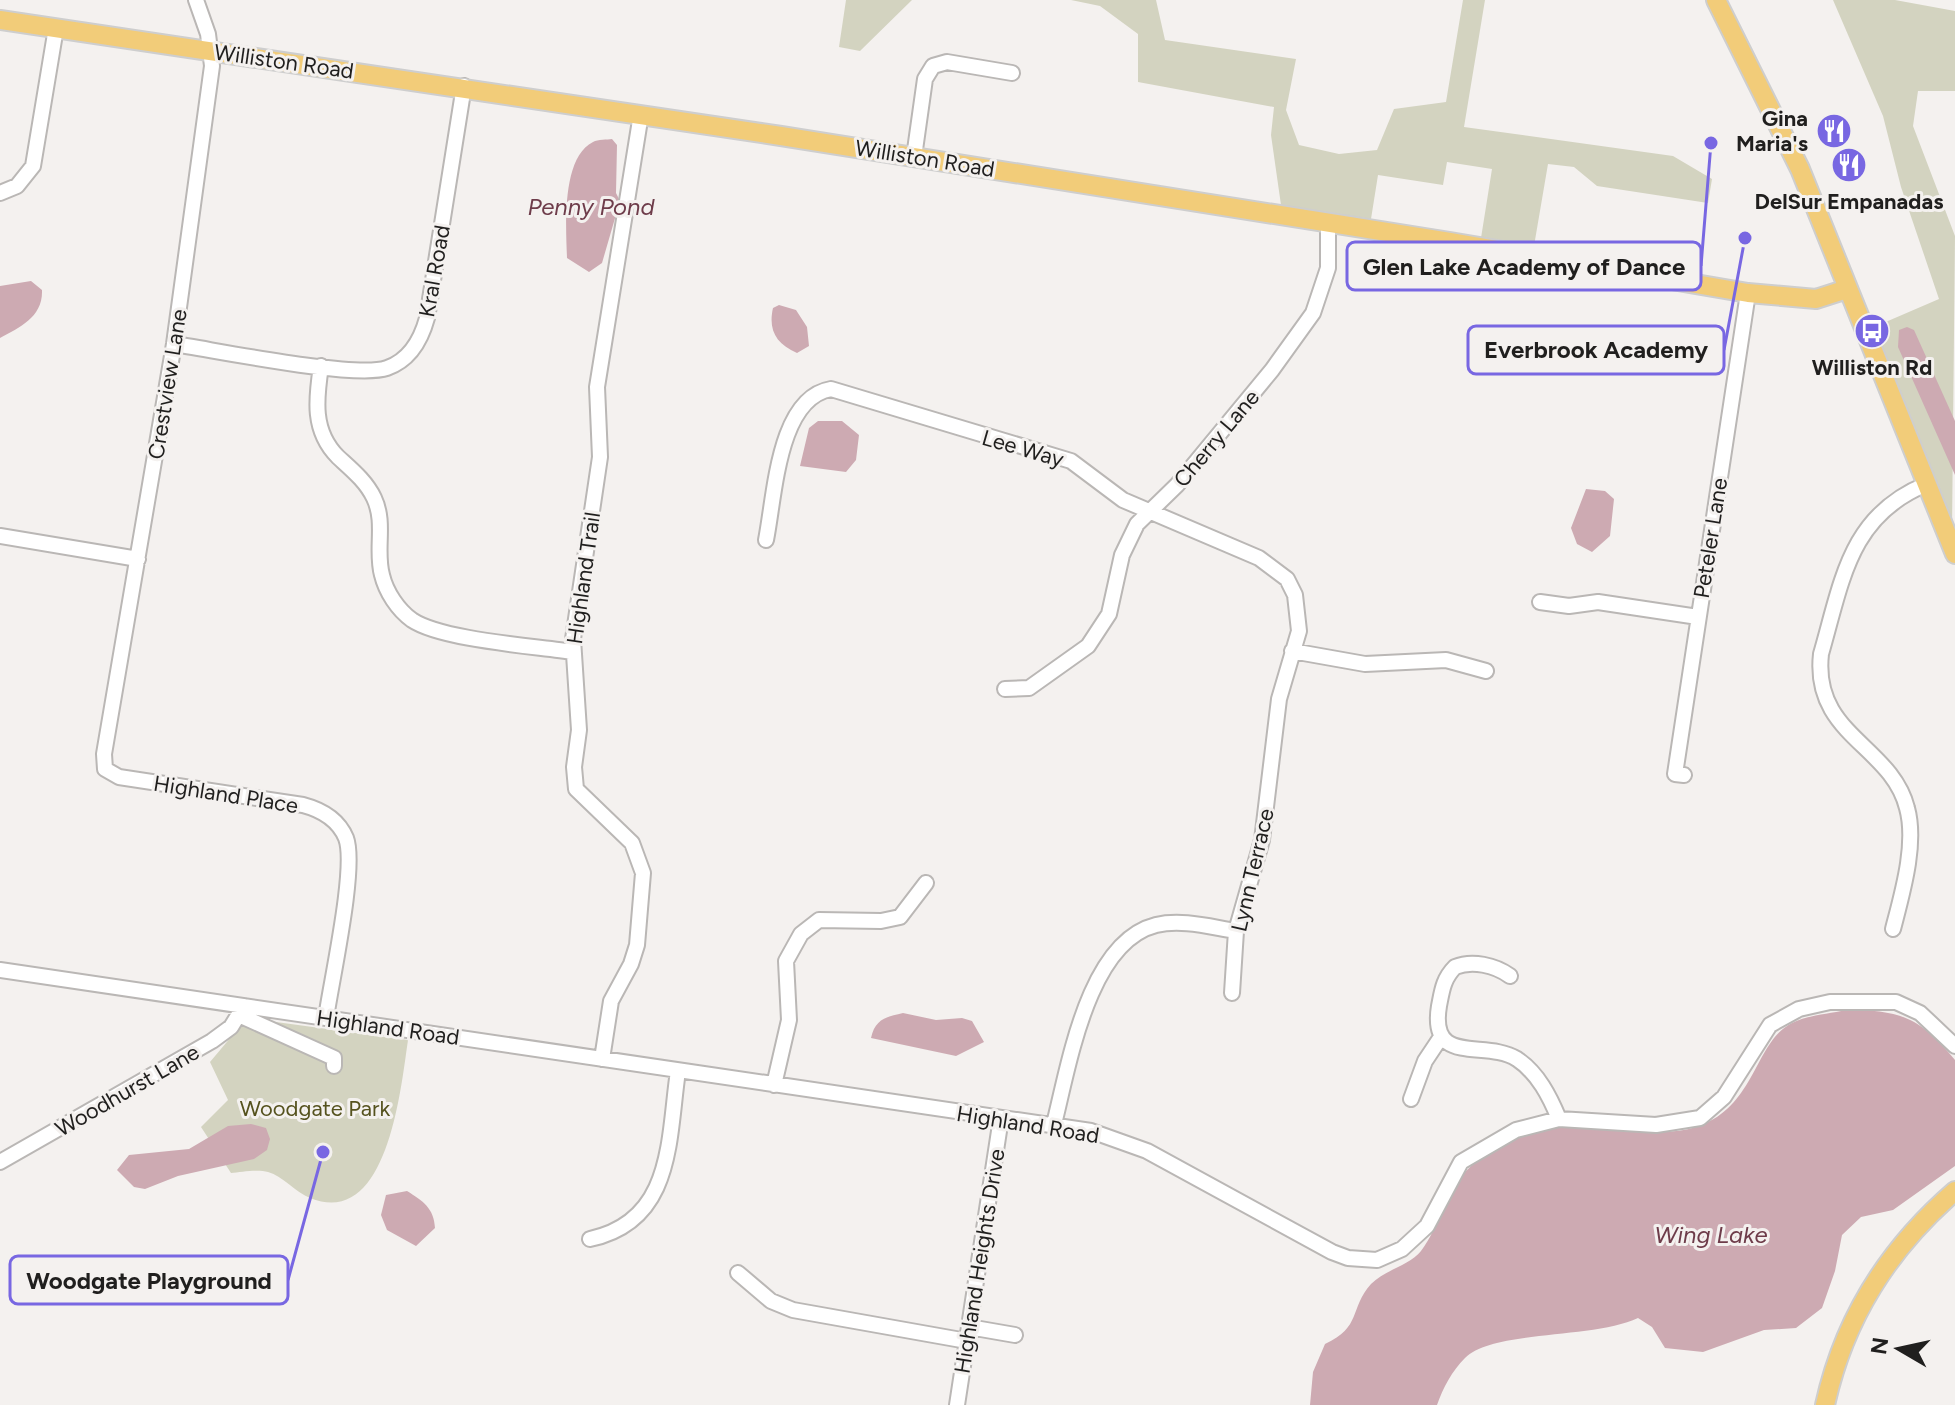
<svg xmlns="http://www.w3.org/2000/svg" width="1955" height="1405" viewBox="0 0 1955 1405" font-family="Figtree,sans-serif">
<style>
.green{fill:#d3d3c0}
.water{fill:#cdaab2}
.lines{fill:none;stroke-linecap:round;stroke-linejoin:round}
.minor-casing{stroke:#bab7b5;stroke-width:18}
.major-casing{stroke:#cecece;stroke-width:22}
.minor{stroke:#fff;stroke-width:14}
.major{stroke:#f2cc79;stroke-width:18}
.labels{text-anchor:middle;stroke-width:6;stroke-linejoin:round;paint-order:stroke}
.street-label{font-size:22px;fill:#201f1e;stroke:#f4f1ef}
.poi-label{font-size:22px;font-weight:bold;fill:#201f1e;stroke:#f4f1ef}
.park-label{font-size:22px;fill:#55521e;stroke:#f4f1ef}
.water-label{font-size:24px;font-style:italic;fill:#6e3c4a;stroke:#f4f1ef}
.leader{fill:none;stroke:#7867e2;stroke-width:3}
.callout-dot{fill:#7867e2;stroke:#f4f1ef;stroke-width:3}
.callout{fill:#f4f1ef;stroke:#7867e2;stroke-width:3}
.callout-label{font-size:24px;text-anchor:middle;font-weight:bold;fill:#201f1e}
</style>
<rect width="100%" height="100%" fill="#f4f1ef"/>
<path class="green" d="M846,0h66l-52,51 -21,-4z
M1071,0h85l9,40 131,19 -10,51 13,35 40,9 38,-4 17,-41 52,-7 17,-102h22l-21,127 209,29 39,23 -4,24 -111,-17 -23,-19 -26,-3 -14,82 -53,-8 11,-69 -45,-7 -4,23 -65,-10 -7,44 -90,-14 -10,-70 3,-28 -136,-25v-48l-38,-28z
M1833,0h62l60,11v80h-37l-5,35 42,110 -3,295 -78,-204 65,-28 -38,-112 -18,-71z
M247,1018l161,22c-7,47 -20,190 -98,158 -15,-6 -27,-22 -42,-26 -10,-3 -27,0 -37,1l-30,-46 27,-27 -18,-38z"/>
<path class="water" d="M612,139l5,6 -1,48 4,8 -18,62 -13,9 -22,-14c-1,-30 -6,-100 26,-116 5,-3 14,-2 19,-3z
M31,281l11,9c1,27 -22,37 -42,48v-52z
M779,305l17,5 11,17 2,19 -12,7c-21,-9 -29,-23 -24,-45z
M1907,327l7,3 41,91v54l-57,-128 1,-17z
M818,421h24l17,14 -3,25 -10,12 -46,-6 9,-38z
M1586,489l19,2 9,8 -4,37 -18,16 -15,-8 -6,-16z
M1846,1010c54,0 74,7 109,50v106l-62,44 -32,7 -19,18 -7,36 -13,37 -26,20 -32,2 -61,22 -38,-4 -13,-21 -14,-9c-44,21 -145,12 -173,40 -13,13 -22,30 -28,47h-127l3,-33 12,-28c37,-17 24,-35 46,-60 14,-14 39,-19 50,-33 18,-23 24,-59 44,-79 34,-35 87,-49 134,-46 31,3 67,11 97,1 60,-19 58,-85 96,-104 16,-8 37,-9 54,-13z
M903,1013l33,7 26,-2 10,3 12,21 -28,14 -85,-18c4,-19 15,-21 32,-25z
M251,1124l15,4 4,11 -3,11 -13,9 -76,17 -33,13 -11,-2 -17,-17 12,-15 60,-6 39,-23z
M407,1191c16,10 27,17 28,37l-19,18 -29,-16 -6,-15 5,-20z"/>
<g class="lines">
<defs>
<path id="minor" d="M196,0l12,34 4,32 -38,278 -70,410 1,15 14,8 184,28c19,5 35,14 43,33 11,29 -15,144 -20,180
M914,157l11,-78 8,-13 14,-4 65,11
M0,193l17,-7 16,-20 23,-138
M174,344c41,6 181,35 213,24 23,-8 34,-28 40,-50l37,-232
M321,366c-5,33 -9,65 17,91 13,12 28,24 36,41 12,25 1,52 8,77 4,17 16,35 30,45 30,20 122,26 161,32
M0,536l138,23
M766,540c9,-45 12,-142 65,-151l240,72 52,39 136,58 28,21 8,16 4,36 -20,68 -17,141 -26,91 -4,62
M1540,602l29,4 29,-4 100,15
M1292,651l73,13 81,-4 40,11
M1005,689l24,-1 59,-42 21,-32 13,-59 15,-31 40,-39 95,-115 41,-57 15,-45v-44
M1684,775l-9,-1 73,-481
M1893,929c9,-35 24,-85 14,-121 -16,-63 -95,-73 -86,-154 21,-72 28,-139 106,-170
M0,970l1091,161 56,20 185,101 16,6 29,2 25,-11 25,-23 34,-64 55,-32 43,-11 97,6 44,-7 24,-21 46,-72 29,-16 31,-7h66l24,11 35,33
M1510,976c-15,-11 -38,-16 -55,-9 -12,12 -13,24 -16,39 -10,61 46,33 78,53 21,14 33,38 42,60
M239,1015l95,43v8
M602,1059l9,-58 20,-37 6,-19 6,-72 -11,-30 -56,-54 -2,-22 5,-37 -6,-91 27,-182 -3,-70 44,-273
M774,1085l15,-65 -3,-59 15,-27 18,-14 62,1 19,-4 26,-34
M1411,1099l14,-38 16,-24
M1054,1124c15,-59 34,-182 102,-199 26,-6 54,2 80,6
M0,1162l212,-121 19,-14 13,-21
M590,1239c84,-18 78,-100 88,-168
M738,1273l33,28 22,9 174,31
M969,1327l46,8
M957,1405l44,-287"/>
<path id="major" d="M1716,0l84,169 155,385
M0,20l781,116 669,106 298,51 68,6 31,-10
M1825,1405c19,-87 63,-156 130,-214"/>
</defs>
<use href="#minor" class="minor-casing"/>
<use href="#major" class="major-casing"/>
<use href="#minor" class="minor"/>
<use href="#major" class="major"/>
</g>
<defs>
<symbol id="restaurant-disc" viewBox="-11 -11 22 22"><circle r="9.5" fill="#7867e2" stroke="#f4f1ef"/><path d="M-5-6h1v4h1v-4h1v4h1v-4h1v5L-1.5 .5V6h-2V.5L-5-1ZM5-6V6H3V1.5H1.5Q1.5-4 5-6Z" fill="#fff"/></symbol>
<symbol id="bus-disc" viewBox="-11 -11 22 22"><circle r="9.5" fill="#7867e2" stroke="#f4f1ef"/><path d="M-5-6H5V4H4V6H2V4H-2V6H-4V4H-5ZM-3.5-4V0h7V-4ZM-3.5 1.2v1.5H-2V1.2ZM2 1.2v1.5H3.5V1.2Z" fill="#fff"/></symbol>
</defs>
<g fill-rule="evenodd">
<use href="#restaurant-disc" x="1814" y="111" width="40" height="40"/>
<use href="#restaurant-disc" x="1829" y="145" width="40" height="40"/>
<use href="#bus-disc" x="1852" y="311" width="40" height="40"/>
</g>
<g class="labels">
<g class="street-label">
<text transform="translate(284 61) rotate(8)" y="8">Williston Road</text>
<text transform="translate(925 158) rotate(9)" y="8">Williston Road</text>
<text transform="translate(434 271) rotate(-80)" y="8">Kral Road</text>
<text transform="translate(167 384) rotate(-81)" y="8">Crestview Lane</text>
<text transform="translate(1216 438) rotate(-50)" y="8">Cherry Lane</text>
<text transform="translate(1023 448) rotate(16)" y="8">Lee Way</text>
<text transform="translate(1710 538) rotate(-81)" y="8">Peteler Lane</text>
<text transform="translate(583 578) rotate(-82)" y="8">Highland Trail</text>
<text transform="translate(226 794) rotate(9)" y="8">Highland Place</text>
<text transform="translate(1252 870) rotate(-77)" y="8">Lynn Terrace</text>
<text transform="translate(388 1027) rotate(8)" y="8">Highland Road</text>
<text transform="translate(127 1090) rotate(-30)" y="8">Woodhurst Lane</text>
<text transform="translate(1028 1124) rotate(9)" y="8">Highland Road</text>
<text transform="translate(979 1261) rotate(-81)" y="8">Highland Heights Drive</text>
</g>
<g class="poi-label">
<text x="1808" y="126" text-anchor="end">Gina<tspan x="1808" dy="25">Maria's</tspan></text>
<text x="1849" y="209">DelSur Empanadas</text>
<text x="1872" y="375">Williston Rd</text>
</g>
<g class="park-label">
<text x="315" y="1116">Woodgate Park</text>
</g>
<g class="water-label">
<text x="591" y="215">Penny Pond</text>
<text x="1711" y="1243">Wing Lake</text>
</g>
</g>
<path class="leader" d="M1711 143L1701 266M1745 238L1724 350M323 1152L288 1280"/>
<g class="callout-dot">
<circle cx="1711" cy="143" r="8"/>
<circle cx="1745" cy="238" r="8"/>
<circle cx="323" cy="1152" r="8"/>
</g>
<g class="callout">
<rect x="1347" y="242" width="354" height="48" rx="8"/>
<rect x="1468" y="326" width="256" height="48" rx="8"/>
<rect x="10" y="1256" width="278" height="48" rx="8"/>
</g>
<g class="callout-label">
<text x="1524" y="275">Glen Lake Academy of Dance</text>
<text x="1596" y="358">Everbrook Academy</text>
<text x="149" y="1289">Woodgate Playground</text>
</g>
<g transform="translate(1899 1349) rotate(279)" stroke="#f4f1ef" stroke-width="6" paint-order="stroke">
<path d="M0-6L14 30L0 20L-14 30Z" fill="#201f1e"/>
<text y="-12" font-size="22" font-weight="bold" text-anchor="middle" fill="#201f1e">N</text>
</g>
</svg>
